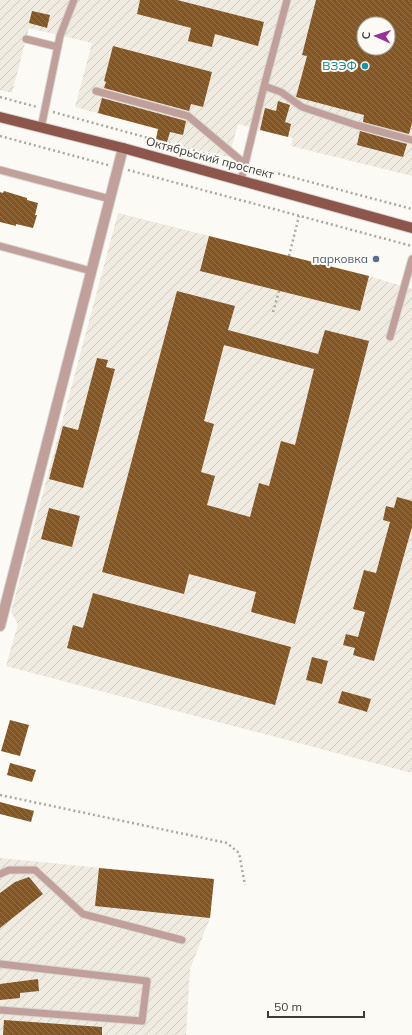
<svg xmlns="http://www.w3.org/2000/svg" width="412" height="1035" viewBox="0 0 412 1035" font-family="Mulish,sans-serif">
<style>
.industrial{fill:url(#industrial-furrows);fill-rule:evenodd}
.building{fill:url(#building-back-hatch);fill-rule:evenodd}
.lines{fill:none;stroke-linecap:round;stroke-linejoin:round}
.service-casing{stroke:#d9d8d3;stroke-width:9}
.minor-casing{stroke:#d9d8d3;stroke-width:12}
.primary-casing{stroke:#d9d8d3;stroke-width:12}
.path{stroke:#aaa8a4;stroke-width:2.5;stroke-dasharray:2 3;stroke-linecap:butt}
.service{stroke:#c1a09b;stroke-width:7}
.minor{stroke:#c1a09b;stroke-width:10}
.primary{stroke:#8d564d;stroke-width:10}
.culture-dot{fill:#0f9aa8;stroke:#fcfaf5;stroke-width:1.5}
.service-dot{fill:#5c6f8a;stroke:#fcfaf5;stroke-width:1.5}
.labels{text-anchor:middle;stroke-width:4;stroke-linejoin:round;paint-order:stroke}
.culture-label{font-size:12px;fill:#0d838f;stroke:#fcfaf5;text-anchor:end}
.street-label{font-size:12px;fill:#3c3b39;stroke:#fcfaf5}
.service-label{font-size:12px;fill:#4e5e75;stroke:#fcfaf5;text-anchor:end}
</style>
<defs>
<pattern id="industrial-furrows" width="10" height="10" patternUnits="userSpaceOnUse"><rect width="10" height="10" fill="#f0ebe0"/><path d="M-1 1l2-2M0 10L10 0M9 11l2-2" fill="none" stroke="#cfcac1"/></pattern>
<pattern id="building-back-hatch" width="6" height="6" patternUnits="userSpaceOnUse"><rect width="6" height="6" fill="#845624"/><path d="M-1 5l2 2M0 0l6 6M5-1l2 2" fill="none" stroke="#94724c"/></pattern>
</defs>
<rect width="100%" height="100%" fill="#fcfaf5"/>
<path class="industrial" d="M0,0h412v176l-121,-30 2,-8 -55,-14 -9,33 -73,-18 2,-10 -83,-22 17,-64 -63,-15 -17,65 -12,-3zM364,24h24v24h-24z
M118,213l251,63 43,13v484l-406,-107 12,-42 -7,-12z
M0,858l214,21 -4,39 -20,51 -4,66h-186z"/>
<path class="building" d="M140,0h37l87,22 -6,24 -43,-12 -3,13 -24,-6 3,-13 -54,-14z
M316,0h96v123l-3,11 -46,-12 1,-7 -68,-18 11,-41 -5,-1zM364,24h24v24h-24z
M32,11l18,4 -3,13 -18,-5z
M113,46l99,26 -9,35 -12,-3 -2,7 -85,-23 2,-6 -2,-1z
M102,98l84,23 -3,14 -13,-3 -3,10 -11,-3 2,-10 -60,-16z
M278,101l12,4 -5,17 6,2 -3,13 -28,-7 5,-22 11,3z
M360,131l47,13 -4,13 -46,-12z
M4,191l23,7v2l11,3 -3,12h2l-4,13 -17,-4v2l-16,-4v-30l3,1z
M209,236l160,40 -9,35 -160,-40z
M177,291l58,15 -7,24 90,24 7,-24 44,11 -74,283 -44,-12 5,-20 -67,-18 -5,20 -82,-22zM224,345l90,24 -19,76 -14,-4 -12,45 -10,-3 -9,34 -43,-12 8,-29 -14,-4 13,-48 -10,-3z
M97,358l11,2 -2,7 9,2 -32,119 -34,-9 14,-53 15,4z
M397,497l15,4v26l-38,134 -21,-6 2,-7 -12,-3 3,-11 12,3 7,-25 -12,-3 11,-39 12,3 14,-51 -7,-2 3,-14 8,2z
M49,508l31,8 -8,31 -31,-8z
M93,593l198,54 -16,58 -208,-57 6,-23 10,3z
M312,657l16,4 -6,23 -16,-4z
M342,691l29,8 -4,13 -29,-9z
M10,720l19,5 -9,31 -19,-5z
M10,763l26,7 -4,12 -25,-7z
M0,802l34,9 -3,11 -31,-8z
M99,868l115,11 -4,39 -115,-12z
M29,877l14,17 -43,34v-35l15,-11z
M38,979l1,12 -19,2v5l-20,2v-16z
M4,1020l98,7v8h-99z"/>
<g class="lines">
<defs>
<path id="service" d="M26,39l32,8
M264,86l17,6 21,15 54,18 56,15
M96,91l92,25 57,48
M41,128l19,-92 14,-36
M0,170l110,29
M241,180l23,-94 23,-86
M0,246l91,25
M390,337l22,-78
M0,874l9,-4h26l48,44 99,26
M0,964l147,17 -5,40 -142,-11"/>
<path id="minor" d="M0,626l123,-478"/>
<path id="primary" d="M0,117l123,31 289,80"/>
</defs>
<use href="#service" class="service-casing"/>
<use href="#minor" class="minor-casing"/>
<use href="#primary" class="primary-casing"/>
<path class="path" d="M0,97l37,10
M53,112l169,46
M0,136l108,29
M254,167l158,42
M128,170l284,76
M289,256l10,-40
M273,312l6,-21
M0,795l227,48 12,10 6,32"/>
<use href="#service" class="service"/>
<use href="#minor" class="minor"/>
<use href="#primary" class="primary"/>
</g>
<circle class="culture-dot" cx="365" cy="66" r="4"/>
<circle class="service-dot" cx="376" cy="259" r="4"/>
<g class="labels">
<g class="culture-label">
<text x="357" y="70">ВЗЭФ</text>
</g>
<g class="street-label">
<text transform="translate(210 158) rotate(15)" y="4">Октябрьский проспект</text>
</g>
<g class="service-label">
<text x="368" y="263">парковка</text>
</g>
</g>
<g transform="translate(376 36) rotate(273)"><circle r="19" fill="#fcfaf5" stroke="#afaeaa"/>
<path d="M0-3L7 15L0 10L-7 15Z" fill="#973298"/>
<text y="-6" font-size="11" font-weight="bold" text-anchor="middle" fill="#3c3b39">С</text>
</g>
<path d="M268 1011v6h96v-6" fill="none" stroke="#3c3b39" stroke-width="2"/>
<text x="274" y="1011" font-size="12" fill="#3c3b39" stroke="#fcfaf5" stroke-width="3" paint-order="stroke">50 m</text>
</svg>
